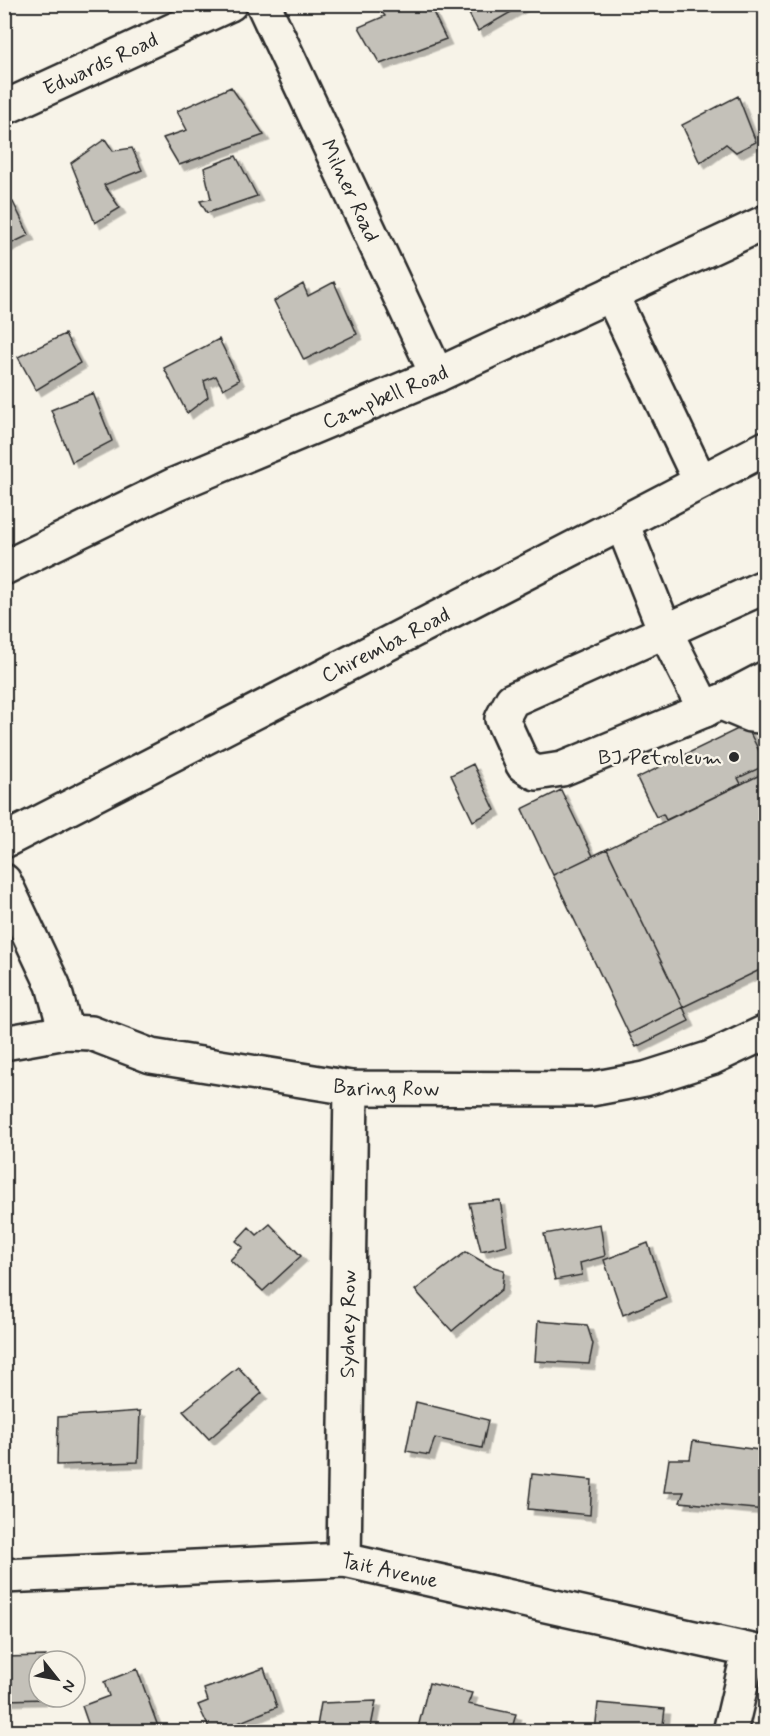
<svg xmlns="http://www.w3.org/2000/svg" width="770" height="1736" viewBox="0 0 770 1736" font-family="Mynerve,sans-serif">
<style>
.building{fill:#c4c1b9;stroke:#2b2b2b;stroke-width:1.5;filter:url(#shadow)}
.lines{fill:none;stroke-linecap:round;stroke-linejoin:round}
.minor-casing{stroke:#2b2b2b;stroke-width:38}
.major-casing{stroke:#2b2b2b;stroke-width:38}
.minor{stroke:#f7f3e8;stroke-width:33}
.major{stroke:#f7f3e8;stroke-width:33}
.poi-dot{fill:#2b2b2b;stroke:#f7f3e8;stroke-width:2}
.labels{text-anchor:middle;stroke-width:5;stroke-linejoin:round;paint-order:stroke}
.street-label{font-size:21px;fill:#2b2b2b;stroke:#f7f3e8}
.poi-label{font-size:21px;fill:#2b2b2b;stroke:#f7f3e8;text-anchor:end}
</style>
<defs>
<filter id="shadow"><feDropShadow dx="5.5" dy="5.5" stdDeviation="0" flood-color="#0004"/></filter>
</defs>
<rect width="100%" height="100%" fill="#f7f3e8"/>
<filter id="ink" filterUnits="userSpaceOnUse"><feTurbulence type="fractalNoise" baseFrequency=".0167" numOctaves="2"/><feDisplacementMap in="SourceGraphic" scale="12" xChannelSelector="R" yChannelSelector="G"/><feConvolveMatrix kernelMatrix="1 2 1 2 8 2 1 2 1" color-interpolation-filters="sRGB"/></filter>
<g filter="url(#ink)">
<path class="building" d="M375,4h54l17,35 -66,25 -21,-37 26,-11z
M464,4h61l-47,27z
M231,87l33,48 -85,30 -16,-27 24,-8 -10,-19z
M738,96l18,46 -20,10 -10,-8 -26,19 -18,-38z
M105,139l8,12 19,-3 10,22 -38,15 16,23 -25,15 -24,-60z
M236,156l21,40 -50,17 -7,-12 11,-2 -7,-31z
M13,202l16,33 -25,12v-43z
M334,282l23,52 -53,26 -30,-59 29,-17 5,12z
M65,334l15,29 -44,27 -18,-33z
M219,339l20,41 -16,9 -7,-13 -12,5 4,16 -21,16 -23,-45z
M93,393l19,48 -40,21 -21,-52z
M746,725l20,40 -28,13 3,6 -75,36 -3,-6 -7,3 -19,-39z
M473,764l22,46 -22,11 -22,-46z
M766,772v195l-83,40 -76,-158z
M561,790l32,66 -40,19 -31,-66z
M607,849l76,158 -54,27 -76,-159z
M683,1007l6,14 -53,26 -7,-13z
M500,1200l7,45 -26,6 -12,-48z
M270,1224l31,32 -38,35 -33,-31 13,-13 -7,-6 13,-14 8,8z
M600,1224l5,32 -25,7 2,12 -27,5 -11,-46z
M648,1243l18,54 -43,18 -19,-55z
M466,1252l24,14 14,4 -2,19 -50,42 -37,-41z
M538,1321l49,4 6,19 -4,20 -54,-3z
M238,1367l24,26 -53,46 -26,-28z
M416,1402l72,18 -6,28 -47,-10 -6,17 -23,-4z
M140,1411l-2,51 -81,3 1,-48z
M693,1441l73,10v59l-86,-8 4,-10h-20l5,-33h21z
M532,1474l60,6 -2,35 -62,-6z
M46,1656v5h-7v36h8v2l-43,1v-43z
M264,1668l13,39 -61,25h-5l-13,-27 10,-4 -4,-12z
M137,1669l23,63h-69l-9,-26 27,-10 -5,-14z
M429,1683l43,10 -4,11 48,10 -5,18h-94z
M376,1701l-6,31h-54l5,-29z
M598,1703l67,6 -3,23h-67z"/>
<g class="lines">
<defs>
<g id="minor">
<path id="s1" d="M263,4l174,371"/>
<path id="s2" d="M4,108l226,-104"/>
<path d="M611,294l89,187"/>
<path d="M622,523l43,108 40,79"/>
<path id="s3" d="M4,568l170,-83 263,-110 329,-153"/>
<path d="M766,586l-254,114 -10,19 21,46 13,8 26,-4 143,-59 61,-32"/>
<path d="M719,702l31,13 16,2"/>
<path d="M4,881l49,104 13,47"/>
<path id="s4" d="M4,1043l62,-11 25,1 60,23 200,32 240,1 54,-10 66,-21 55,-26"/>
<path id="s5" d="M344,1560l7,-472"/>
<path id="s6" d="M4,1576l340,-16 422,94"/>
<path d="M730,1732l19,-81"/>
</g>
<g id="major">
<path id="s7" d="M4,841l618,-318 144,-75"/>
</g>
</defs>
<use href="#minor" class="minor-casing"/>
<use href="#major" class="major-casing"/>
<use href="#minor" class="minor"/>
<use href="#major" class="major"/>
</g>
</g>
<circle class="poi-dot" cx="734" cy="757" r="6"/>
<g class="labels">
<g class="street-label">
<text dy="7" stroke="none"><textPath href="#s2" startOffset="106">Edwards Road</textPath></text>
<text dy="7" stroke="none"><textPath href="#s1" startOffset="206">Milner Road</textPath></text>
<text dy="7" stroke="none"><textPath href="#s3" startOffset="418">Campbell Road</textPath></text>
<text dy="7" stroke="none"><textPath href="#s7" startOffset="429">Chiremba Road</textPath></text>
<text dy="7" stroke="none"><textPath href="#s4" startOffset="390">Baring Row</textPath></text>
<text dy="7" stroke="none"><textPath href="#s5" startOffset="236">Sydney Row</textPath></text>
<text dy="7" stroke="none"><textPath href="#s6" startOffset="387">Tait Avenue</textPath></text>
</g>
<g class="poi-label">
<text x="722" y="764">BJ Petroleum</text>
</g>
</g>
<rect width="770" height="1736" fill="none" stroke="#f7f3e8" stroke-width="24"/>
<rect x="12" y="12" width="746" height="1712" fill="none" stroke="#2b2b2b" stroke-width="2" filter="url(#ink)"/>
<g transform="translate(57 1679) rotate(121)"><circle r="28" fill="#f7f3e8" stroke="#a5a39c" stroke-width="1.5"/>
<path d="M0-4.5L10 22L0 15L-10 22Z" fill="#2b2b2b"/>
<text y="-9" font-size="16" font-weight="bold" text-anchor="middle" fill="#2b2b2b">N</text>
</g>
</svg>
